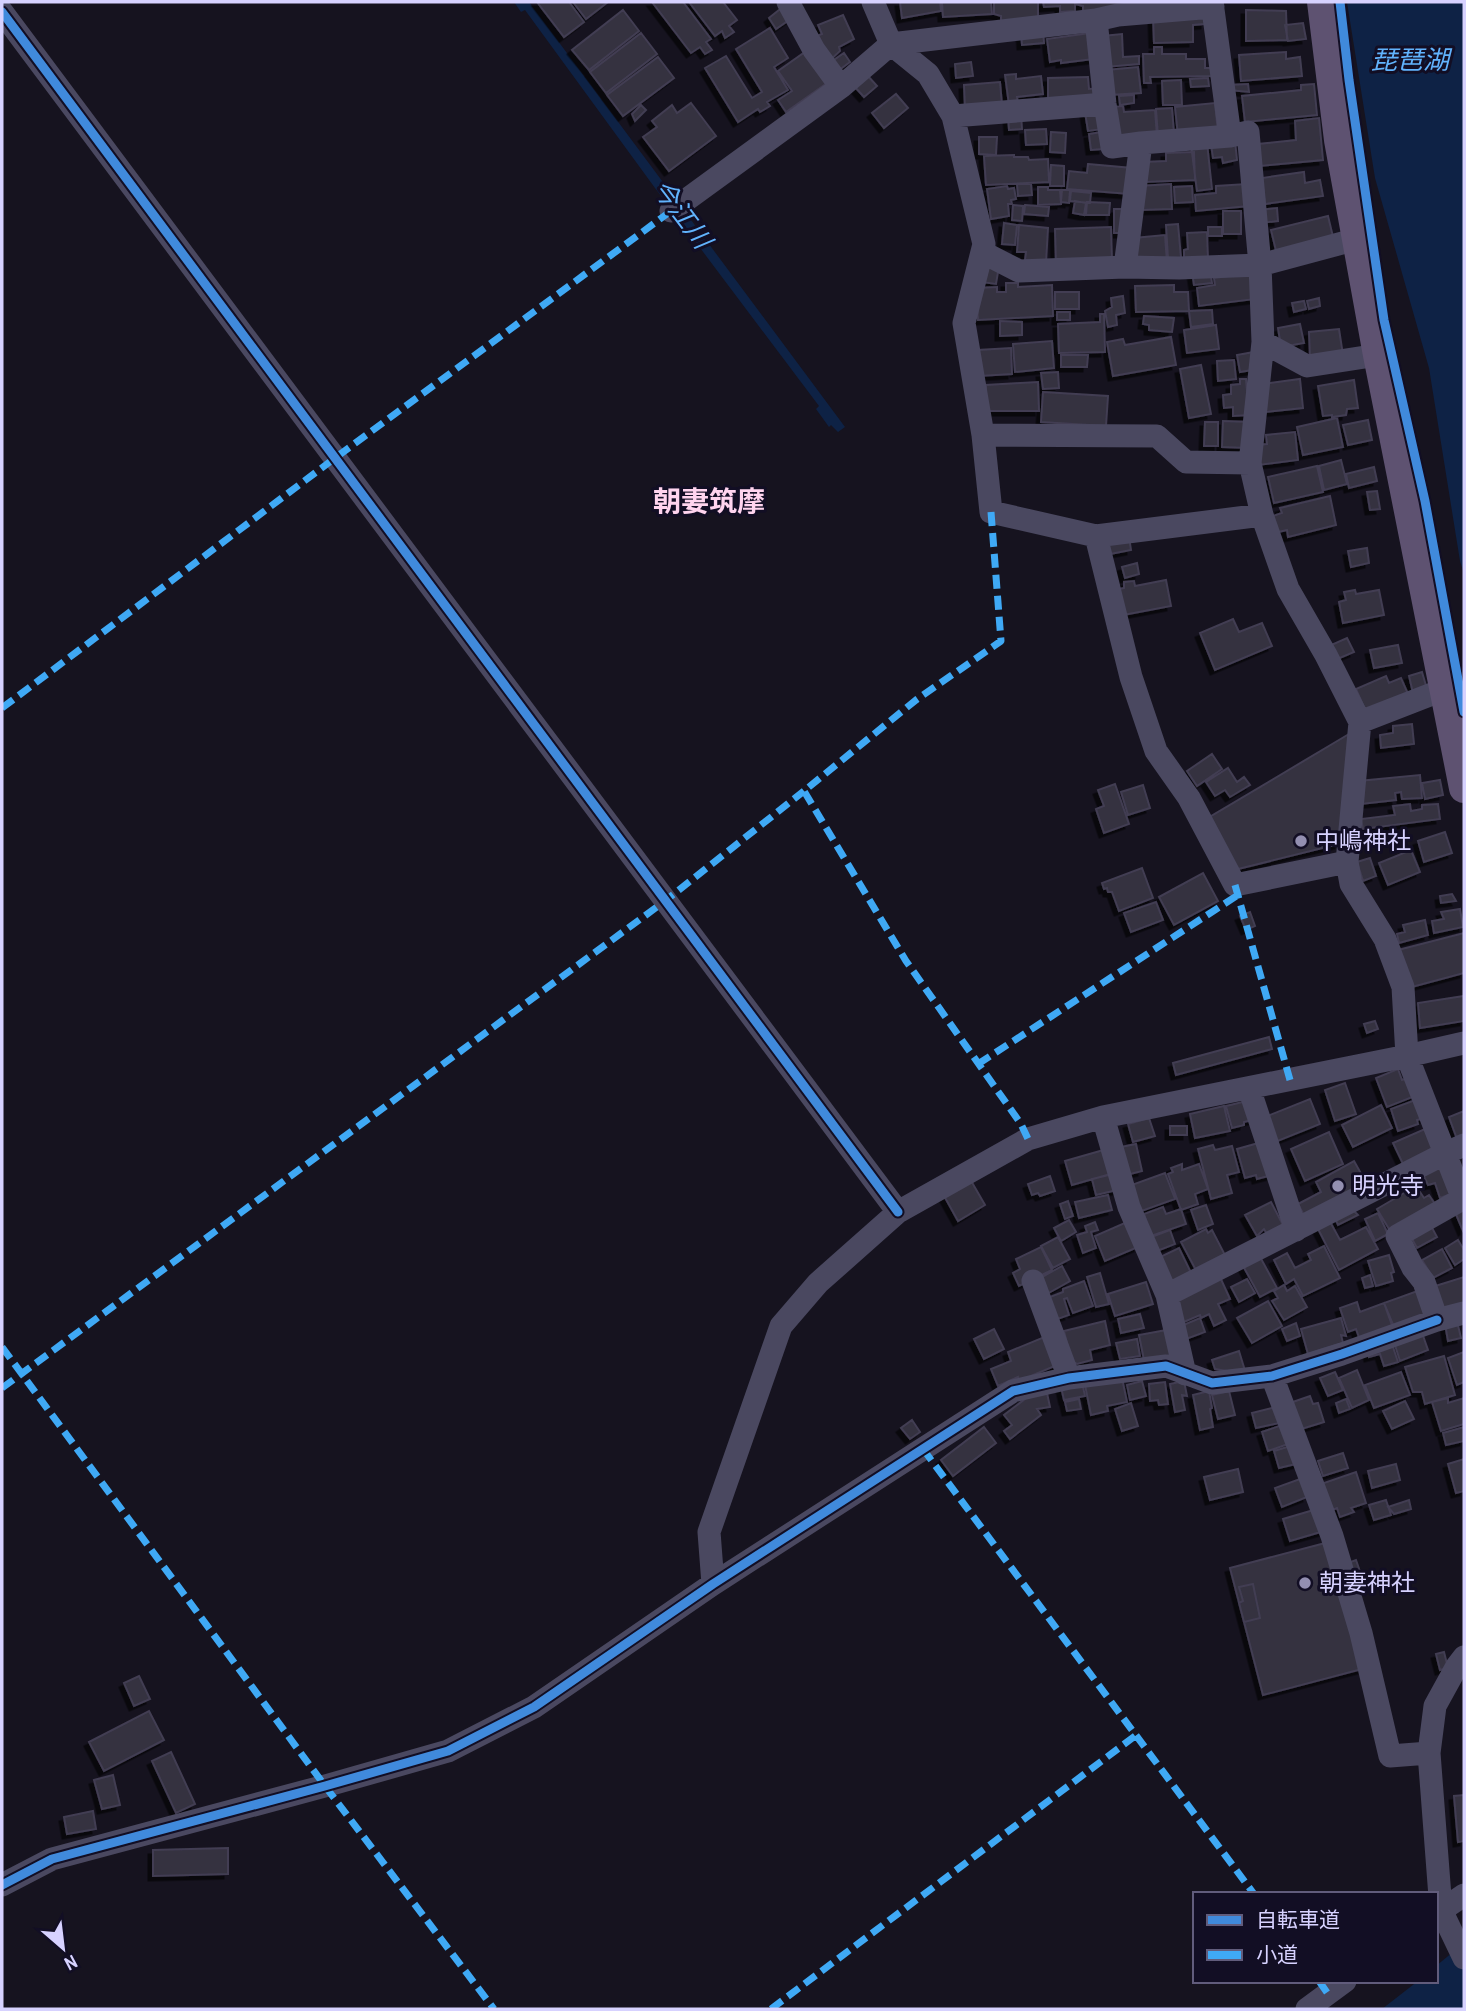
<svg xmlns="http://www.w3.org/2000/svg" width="1466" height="2011" viewBox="0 0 1466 2011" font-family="'Archivo Narrow','Noto Sans JP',sans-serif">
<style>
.water{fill:#0e2245}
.building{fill:#343141;stroke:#423e52;stroke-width:2;filter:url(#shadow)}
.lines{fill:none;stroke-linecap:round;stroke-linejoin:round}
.minor{stroke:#4a4860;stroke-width:23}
.major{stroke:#5e5271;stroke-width:30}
.quiet{stroke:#3fa9f5;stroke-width:7;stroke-dasharray:14 7;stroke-linecap:butt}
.cycleway-casing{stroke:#120e24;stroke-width:13}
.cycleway{stroke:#408adc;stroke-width:9}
.poi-dot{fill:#938fb1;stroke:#120e24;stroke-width:2.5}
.labels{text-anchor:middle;stroke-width:6;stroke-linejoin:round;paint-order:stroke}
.poi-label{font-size:24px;fill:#d7d2ff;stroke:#120e24;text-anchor:start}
.water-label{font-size:26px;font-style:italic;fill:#61b3fd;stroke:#120e24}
.quarter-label{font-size:28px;font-weight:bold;fill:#ffd4ee;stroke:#120e24}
</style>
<defs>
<filter id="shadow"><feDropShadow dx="-4.5" dy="4.5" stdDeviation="0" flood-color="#0009"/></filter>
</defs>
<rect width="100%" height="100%" fill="#16131f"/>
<path class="water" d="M514,2h15l316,425 -7,5 -7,-7 -2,2 -13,-18 3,-3 -164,-218 -130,-178 -4,2z
M1347,2h117v572l-4,-13 -31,-193 -54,-190z
M1464,1943v66h-82l36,-28h18v-15z"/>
<path class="building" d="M537,2h32l15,20 -20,15z
M573,2h35l-22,17z
M652,2h31l28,37 -5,3 6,8 -7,4 -5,-7 -9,6z
M689,2h34l14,18 -8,6 5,6 -9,6 -3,-7 -7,5z
M900,2h40l1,9 -39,7z
M942,2h49l1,12 -49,3z
M994,2h44v18l-37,5v-9l-7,-2z
M1043,2h82v7l-42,6v-9l-8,-2v7l-15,1v-6l-16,1z
M784,6l8,12 -16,11 -7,-11z
M623,10l16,21 -50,39 -17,-20z
M1246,10l40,1 1,29 -41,1z
M1205,14v10l-12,1v17l-39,1 -1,-27z
M843,15l11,24 -15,8 1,4 -12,11 -11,-26 5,-2 -4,-9z
M1303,23l3,16 -18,2 -3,-16z
M770,28l18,30 -14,9 14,23 -21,12 3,4 -10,6 -2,-3 -20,13 -33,-54 21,-12 26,42 10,-6 -26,-43z
M1043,29l1,14 -22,2 -1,-14z
M641,33l16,21 -51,39 -16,-21z
M1090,33l4,26 -33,4v-3l-11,2 -3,-23z
M1122,34l1,23 16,-1v8l-34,3 -2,-31z
M1154,47h8v7h24v5h19v9h9v8l-64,1 1,6h-7l-1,-29h11z
M805,52l22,31 -41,29 -8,-12 14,-9 -14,-20z
M1286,52v7l14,-2 2,19 -61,5 -2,-26z
M844,53l6,9 -15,11 -7,-9z
M658,57l16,21 -51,38 -16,-21z
M971,62l2,14 -17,2 -1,-14z
M1138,67l3,26 -32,2 -2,-25z
M1016,74v5l25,-3 2,18 -26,3 1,7 -9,1 -4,-30z
M867,75l10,11 -13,11 -10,-11z
M1088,77l1,12 11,-1 1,13 -53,2v-25z
M1208,78l1,8 -18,1 -1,-8z
M1181,80l1,25h-19l-1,-24z
M1000,82l2,23 -37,3 -1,-23z
M1248,84l1,8 -20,-2 -1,-5z
M1314,84l3,31 -72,7 -3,-26 59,-6v-5z
M896,94l12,14 -24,20 -12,-15z
M1134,95v8l-14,2 -1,-9z
M691,103l25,33 -47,35 -26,-34 14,-10 -5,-6 20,-16 5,8z
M1215,103l3,30 -40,3 -3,-29z
M641,105l5,5 -11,11 -3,-7z
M1123,106l1,6 31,-2 2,27 -44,4 -3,-34z
M1172,108l2,26 -16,2 -2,-27z
M1100,110l3,19 -15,2 -3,-19z
M1021,114l1,15 -13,1 -1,-15z
M1319,118l4,42 -63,6 -2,-22 38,-4 -1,-19z
M1046,129l1,15 -21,1 -1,-15z
M1051,132l15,1 -1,20 -15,-1z
M1102,132l1,17 -12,1 -2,-16z
M979,137h18l-1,18 -17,-1z
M1235,141l2,19 -14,3 -1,-6 -9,1 -2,-14z
M1207,143l5,46 -15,2 -6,-46z
M1194,152l1,28 -51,2 -1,-20 23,-1v-8z
M1014,155v2h14l1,3 19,-1 1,23 -63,3 -2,-29z
M1088,164l44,4 -2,26 -63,-5 2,-18 18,2z
M1051,165l13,1v20h-14z
M1304,172l1,11 15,-3 3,16 -58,8 -3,-26z
M1017,184h14l1,11 -14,1z
M1171,184l1,25 -32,1 -1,-24z
M1247,184l2,22 -53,5 -1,-16 21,-2v-7z
M1007,186l1,3 6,-1 2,11 -5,1 1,4h-4l1,12 -18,3 -4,-30z
M1192,186l1,16 -18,1 -1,-16z
M1038,187h10v3h12l1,14 -23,1z
M1062,190h8l-1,13 -8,-1z
M1071,191l20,2 -1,10 -20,-2z
M1075,201l11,2 -2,12 -11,-2z
M1087,202l23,1 -1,12h-23z
M1013,205l10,1 -1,15 -10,-1z
M1025,205l24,2 -1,9 -24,-2z
M1277,208l1,13 -18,2 -1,-13z
M1114,209h14v24h-14z
M1223,211h18v23h-18z
M1328,216l6,25 -57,14 -6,-25z
M1004,223l13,2 -2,20 -13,-1z
M1178,224l3,34h-13l-2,-33z
M1019,225l29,3 -2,35 -21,-3 1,-8h-9z
M1111,227l1,33 -56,4 -1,-35z
M1208,227h14v9h-14z
M1207,232l1,27 -24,1v-10l4,-1 -1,-16z
M1165,235l2,28 -36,2 3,-27z
M984,264l15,2 -3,18 -15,-2z
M1210,270l2,13 -18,2 -2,-13z
M1251,273l4,26 -56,7 -2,-18 18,-3 -1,-7z
M1006,283h12v4l34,-2 1,31 -75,4 -2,-32 21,-1v5h9z
M1174,285v7h14l1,19 -53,1 -1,-26z
M1055,292h24v17h-24z
M1123,296l2,17 -9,2 1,10 -9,2 -3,-16 7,-4 -1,-9z
M1319,298l1,8 -11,3 -2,-8z
M1304,301l2,8 -12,3 -2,-9z
M1212,310l1,14 -22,3 -2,-16z
M1057,312h13v8h-13z
M1100,314h4l1,38 -46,1 -1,-29 42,-2z
M1144,316l30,2 -2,14 -23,-2v-5l-6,-1z
M1000,321l22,1v13l-22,1z
M1300,324l4,19 -23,4 -3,-19z
M1216,325l3,24 -32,4 -3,-23z
M1339,329l4,26 -33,2 -1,-25z
M1171,337l5,28 -63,11 -6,-34 16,-3 2,6z
M1052,341l2,27 -39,4 -2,-28z
M1011,348l1,26 -33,2 -1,-26z
M1254,352l4,17 -18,3 -3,-17z
M1061,355h27l-1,12h-26z
M1234,360l2,19 -18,2 -1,-20z
M1201,365l10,49 -22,4 -9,-49z
M1058,372l1,16 -16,1 -2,-16z
M1240,379h6l3,36 -16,1v-9l-9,1 -1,-13 8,-1v-9l9,-1z
M1300,379l3,29 -37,4 -3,-28z
M1354,380l4,28 -11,1 -1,6 -14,2v-2l-9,1 -5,-30z
M1038,382l1,29h-53v-26z
M1043,392l65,4 -2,30 -65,-4z
M1337,418l6,29 -40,8 -6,-28z
M1368,420l4,20 -24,5 -5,-20z
M1223,421l27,1 -2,26 -26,-1z
M1205,422h13v24h-14z
M1295,432l3,28 -40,5 -2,-20 11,-1 -1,-9z
M1341,460l6,24 -23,6 -5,-24z
M1317,466l6,26 -49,11 -6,-26z
M1374,467l3,14 -28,7 -3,-14z
M1377,491l3,18 -10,1 -3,-18z
M1330,496l6,29 -48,12 -1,-7 -13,3 -4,-16 12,-4 -2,-5z
M1129,537l2,13 -21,4 -3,-13z
M1367,548l2,15 -18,4 -3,-16z
M1137,563l2,11 -14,4 -3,-11z
M1166,580l5,26 -48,9 -4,-26 5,-1v-6l10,-1 1,5z
M1355,590l1,4 23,-4 5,25 -41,8 -4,-21 7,-2 -2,-8z
M1233,619l6,13 23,-9 10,23 -57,24 -15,-37z
M1347,638l7,14 -19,8 -6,-14z
M1398,645l4,18 -28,5 -4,-18z
M1422,672l5,17 -14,4 -4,-17z
M1386,676l3,7 12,-5 7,16 -42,18 -10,-23z
M1412,724l2,20 -33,4 -1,-13 13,-2v-7z
M1349,734l-10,110 -105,26 -26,-52z
M1212,754l10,15 -25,17 -10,-15z
M1228,768l9,14 7,-5 6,8 -20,12 -5,-7 -10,6 -9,-14z
M1420,775l2,23 -20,1 -1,-7 -6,1 1,7 -35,4 -2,-23z
M1440,780l3,15 -18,4 -3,-16z
M1115,784l14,40 -25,9 -8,-24 8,-3 -6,-16z
M1143,785l7,23 -22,7 -7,-23z
M1410,804l1,7 11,-2v-4l16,-1 2,15 -77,10 -2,-10 34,-4 -2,-9z
M1445,832l7,21 -28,9 -6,-21z
M1411,850l9,22 -32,13 -9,-22z
M1370,858l6,18 -13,5 -6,-19z
M1142,868l11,30 -34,13 -7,-19h-4l-1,-4 -3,1 -2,-6z
M1203,873l15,28 -44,24 -15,-28z
M1452,894l4,7 -15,2 -1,-7z
M1156,902l7,18 -32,12 -7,-19z
M1460,909l3,18 -29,6 -2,-12 12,-2 -3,-7z
M1250,912l5,14 -9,4 -6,-14z
M1425,920l3,15 -29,8 -2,-9 8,-2 -2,-7z
M1464,933v40l-56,15 -10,-38z
M1464,996v25l-44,7 -2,-25z
M1375,1021l3,8 -11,4 -3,-9z
M1269,1037l3,12 -96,26 -3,-12z
M1398,1069l4,11 6,-2 7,18 -28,11 -11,-29z
M1345,1083l11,31 -21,7 -10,-31z
M1310,1099l10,25 -45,18 -10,-25z
M1418,1099l6,19 -7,2 1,4 -20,7 -7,-22z
M1251,1100l5,19 -12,3v3l-12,3 -6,-22z
M1381,1105l11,23 -39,19 -11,-22z
M1224,1106l6,25 -35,7 -5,-24z
M1464,1111v26l-7,2 -8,-22z
M1149,1118l6,18 -22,6 -5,-18z
M1170,1126h17v9h-17z
M1425,1129l14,22 -35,15 -11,-23z
M1329,1132l14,32 -38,17 -14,-32z
M1262,1142l10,33 -15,4 -1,-4 -11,3 -8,-29z
M1136,1144l6,27 -20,5 -6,-28z
M1213,1145l2,5 17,-4 7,26 -12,3 5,18 -21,6 -13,-50z
M1107,1149l7,24 -42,12 -7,-24z
M1354,1161l14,25 -62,33 -8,-15 23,-12 -5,-10z
M1442,1161l12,32 -14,5 -5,-15 -7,2 -7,-15z
M1182,1164v6l17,-6 9,25 -13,5 3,10 -17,6 -13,-36 5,-2 -2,-4z
M1165,1173l10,26 -39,14 -10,-26z
M1113,1174l4,16 -21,5 -4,-16z
M1050,1176l5,15 -15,5 -2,-3 -6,2 -4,-11z
M970,1179l15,26 -27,16 -15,-27z
M1416,1186l8,12 5,-3 8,12 -45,27 -15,-25z
M1108,1195l4,15 -33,8 -4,-16z
M1068,1201l5,15 -8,3 -5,-15z
M1271,1202l12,23 -16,9 -3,-5 -7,7 -12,-21z
M1206,1205l7,19 -15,6 -7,-20z
M1163,1207l3,7 15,-5 5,15 -35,12 -7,-22z
M1351,1208l7,7 -20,10 -4,-9z
M1464,1208v22l-1,1 -8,-19z
M1378,1213l10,21 -13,7 -10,-22z
M1328,1218l12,22 26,-13 12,22 -39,21 -23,-45z
M1069,1220l7,12 -15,9 -7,-13z
M1095,1222l3,8 -7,2 5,16 -13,5 -6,-18 10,-3 -2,-6z
M1127,1222l11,25 -33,14 -10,-25z
M1430,1224l7,13 -20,11 -7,-13z
M1206,1229l2,4 4,-3 15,29 -29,15 -17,-32z
M1170,1230l5,14 -23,9 -6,-14z
M1058,1237l12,22 -17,9 -12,-22z
M1458,1240l6,10v9l-9,6 -10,-17z
M1324,1246l16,32 -37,18 -9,-17 -8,5 -12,-24 13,-7 8,15 16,-8 -3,-6z
M1041,1247l11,23 -33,16 -6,-13 7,-4 -4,-10z
M1179,1248l14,29 -23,12 -14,-30z
M1442,1249l10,19 -19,10 -11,-18z
M1259,1255l18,33 -17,9 -18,-33z
M1389,1255l5,17 -3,1 2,8 -17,5 -8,-25z
M1062,1266l8,15 -25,14 -8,-15z
M1100,1273l9,31 -13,3 -9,-30z
M1370,1275l3,11 -8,2 -3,-10z
M1220,1277l10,22 -12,5 8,16 -12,6 -5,-12 -8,4 -1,-3 -21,9 -6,-25z
M1464,1277v27l-27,8 -8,-24z
M1247,1279l8,14 -16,9 -8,-15z
M1084,1281l9,25 -20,7 -6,-15 -3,1 5,16 -20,7 -7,-22 21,-8v-3z
M1146,1282l7,22 -38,12 -7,-22z
M1284,1285l3,6 8,-5 12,21 -23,13 -12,-19 6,-3 -4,-7z
M1423,1289l8,27 -37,11 -10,-24z
M1268,1301l14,25 -30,17 -15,-25z
M1357,1302l3,10 24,-9 10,28 -33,12 -5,-14 -8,3 -8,-24z
M1140,1314l4,14 -23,5 -3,-14z
M1200,1318l5,14 -19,7 -5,-13z
M1341,1318l5,18 -5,-1 2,8 -35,11 -7,-25z
M1105,1321l5,24 -20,5 2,10 -15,4 -6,-4 -7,-29z
M1457,1321l4,17 -13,3 -3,-17z
M1296,1323l4,13 -13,5 -5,-12z
M994,1329l10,20 -20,10 -10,-20z
M1172,1329l5,25 -33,6 -5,-25z
M1421,1330l7,20 -28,11 -7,-22z
M1047,1336l15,27 -43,18 -1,-4 -20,9 -7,-17 20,-8 -3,-9z
M1137,1339l3,17 -20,3 -4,-16z
M1391,1341l7,21 -14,4 -4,-12 -11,3 -2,-9z
M1239,1351l7,23 -31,-5 -3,-9z
M1464,1352v30l-7,3 -9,-27z
M1444,1356l11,39 -30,9 -3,-12h-9l-8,-25z
M1357,1370l12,30 -17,8 -13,-30z
M1335,1372l8,18 -15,6 -8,-18z
M1401,1372l9,23 -36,13 -9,-23z
M1122,1378l5,24 -20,4 1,5 -17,4 -6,-30z
M1142,1381l4,15 -16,4 -3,-15z
M1184,1381l3,15 -5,-1 3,15 -10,2 -5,-28z
M1082,1382l3,14 -21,4 -3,-13z
M1165,1382l3,22 -9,1 -1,-5 -8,1 -1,-17z
M1209,1391l3,17 -2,1 3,18 -13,3 -7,-35z
M1229,1391l6,24 -17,4 -6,-24z
M1047,1393l3,14 -13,2 4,6 -31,24 -6,-8 8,-6 -8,-10 25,-19z
M1310,1396l3,8 5,-1 6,19 -26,8 -8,-27z
M1448,1398v5l16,-5v26l-23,7 -9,-29z
M1079,1399l2,10 -14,2 -2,-9z
M1346,1399l4,10 -11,4 -3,-10z
M1405,1401l9,18 -22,10 -9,-18z
M1131,1403l7,23 -16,5 -7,-22z
M1280,1406l4,16 -28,6 -4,-15z
M912,1420l8,12 -10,7 -9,-11z
M1285,1424l6,19 -23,8 -6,-19z
M984,1427l12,16 -43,33 -12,-16z
M1464,1427v14l-18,4 -3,-12z
M1294,1445l6,18 -21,5 -5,-17z
M1343,1453l5,15 -25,8 -5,-15z
M1464,1459v32l-8,2 -8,-29z
M1396,1464l4,16 -28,8 -4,-17z
M1238,1469l5,23 -33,8 -6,-23z
M1356,1472l10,31 -15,5 3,4 -14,5 -3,-9 -10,4 -9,-27z
M1300,1479l7,18 -25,10 -7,-19z
M1386,1500l5,15 -17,5 -5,-15z
M1409,1500l2,9 -17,5 -6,-7z
M1317,1509l7,22 -34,10 -7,-22z
M1329,1542l33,127 -99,26 -33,-127z
M1356,1560l7,20 -11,3 -7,-19z
M1253,1584l7,34 -16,4 -5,-19 4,-2 -4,-14z
M1444,1652l4,16 -8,2 -4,-16z
M139,1676l11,23 -16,7 -10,-23z
M149,1711l15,29 -60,31 -15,-29z
M171,1752l24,52 -19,9 -24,-52z
M113,1775l7,30 -18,4 -8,-29z
M1464,1795v46l-6,1 -4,-46z
M93,1811l3,18 -29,5 -3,-17z
M228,1848v26l-75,2v-26z"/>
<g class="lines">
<path class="minor" d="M788,2l26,48 27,37
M873,2l18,42 37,30 25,42 31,128 -20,79 19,112 8,77 105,24 166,-21
M1212,2l18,134 18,-4 12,133 3,77 -13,121 12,52 26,74 38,66 34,67 -13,140 4,22 34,55 18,48 4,69 54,138 -4,8 -60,34 16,32 11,14 13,38 27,-7
M2,12l896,1200
M1096,20l9,84 7,43 29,-4
M953,116l152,-12
M671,211l170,-124 50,-43 205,-24 22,-5 95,-8
M982,252l37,19 106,-4 16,-124 89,-7
M1125,267l54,1 81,-3 97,-26
M1263,342l44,24 71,-11
M983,435l174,1 29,26 64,1
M1096,536l35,141 25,74 33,47 46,87 112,-23
M1360,722l85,-33
M1249,1088l47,142
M1103,1117l26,90 38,88 18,79
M1033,1281l36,97
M1167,1295l277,-141 20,-9
M1272,1376l60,160 29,97 29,123 39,-3
M713,1584l-4,-52 72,-206 37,-43 80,-71 130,-73 75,-22 304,-61 57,-13
M1464,1657l-7,9 -22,40 -6,47 12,157 23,48
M2,1885l50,-26 273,-73 123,-35 86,-44 179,-123 300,-193 56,-13 97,-12 46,17 60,-7 70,-22 95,-34
M1436,1914l28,-19
M1307,2009l38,-28"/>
<path class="major" d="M1322,2l17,138 39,215 86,433"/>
<path class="quiet" d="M991,512l10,129 -85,59 -112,91 102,170 115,163 7,15
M2,708l333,-250 336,-247
M1235,885l55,195
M978,1064l260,-169
M2,1347l323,439 169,223
M2,1388l663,-487 139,-110
M923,1449l331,445
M1319,1981l9,13
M771,2009l364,-273"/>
<defs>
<path id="cycleway" d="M1340,2l9,78 35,240 41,181 39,211
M2,12l896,1200
M2,1885l50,-26 273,-73 123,-35 86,-44 179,-123 300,-193 56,-13 97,-12 46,17 60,-7 70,-22 95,-34"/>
</defs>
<use href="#cycleway" class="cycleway-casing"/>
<use href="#cycleway" class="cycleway"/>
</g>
<g class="poi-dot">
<circle cx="1301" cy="841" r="7"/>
<circle cx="1338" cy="1186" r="7"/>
<circle cx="1305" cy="1583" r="7"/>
</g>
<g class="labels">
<g class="poi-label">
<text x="1315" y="849">中嶋神社</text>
<text x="1352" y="1194">明光寺</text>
<text x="1319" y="1591">朝妻神社</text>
</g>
<g class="water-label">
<text x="1410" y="69">琵琶湖</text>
<text transform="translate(682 214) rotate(53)" y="9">今江川</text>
</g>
<g class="quarter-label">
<text x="709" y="511">朝妻筑摩</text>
</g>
</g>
<rect width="1466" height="2011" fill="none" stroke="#d7d2ff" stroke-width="7"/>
<rect x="1193" y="1892" width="245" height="91" fill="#120e24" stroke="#615c7c" stroke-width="2"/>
<rect x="1207" y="1915" width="35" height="10" fill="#408adc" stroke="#615c7c" stroke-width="2"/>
<text x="1256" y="1927" font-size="21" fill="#d7d2ff">自転車道</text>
<rect x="1207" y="1950" width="35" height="10" fill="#3fa9f5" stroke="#615c7c" stroke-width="2"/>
<text x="1256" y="1962" font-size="21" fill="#d7d2ff">小道</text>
<g transform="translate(63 1948) rotate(152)" stroke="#120e24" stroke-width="5" paint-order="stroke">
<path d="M0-5L12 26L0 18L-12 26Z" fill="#d7d2ff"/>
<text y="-10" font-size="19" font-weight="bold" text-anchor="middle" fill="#d7d2ff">N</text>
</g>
</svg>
